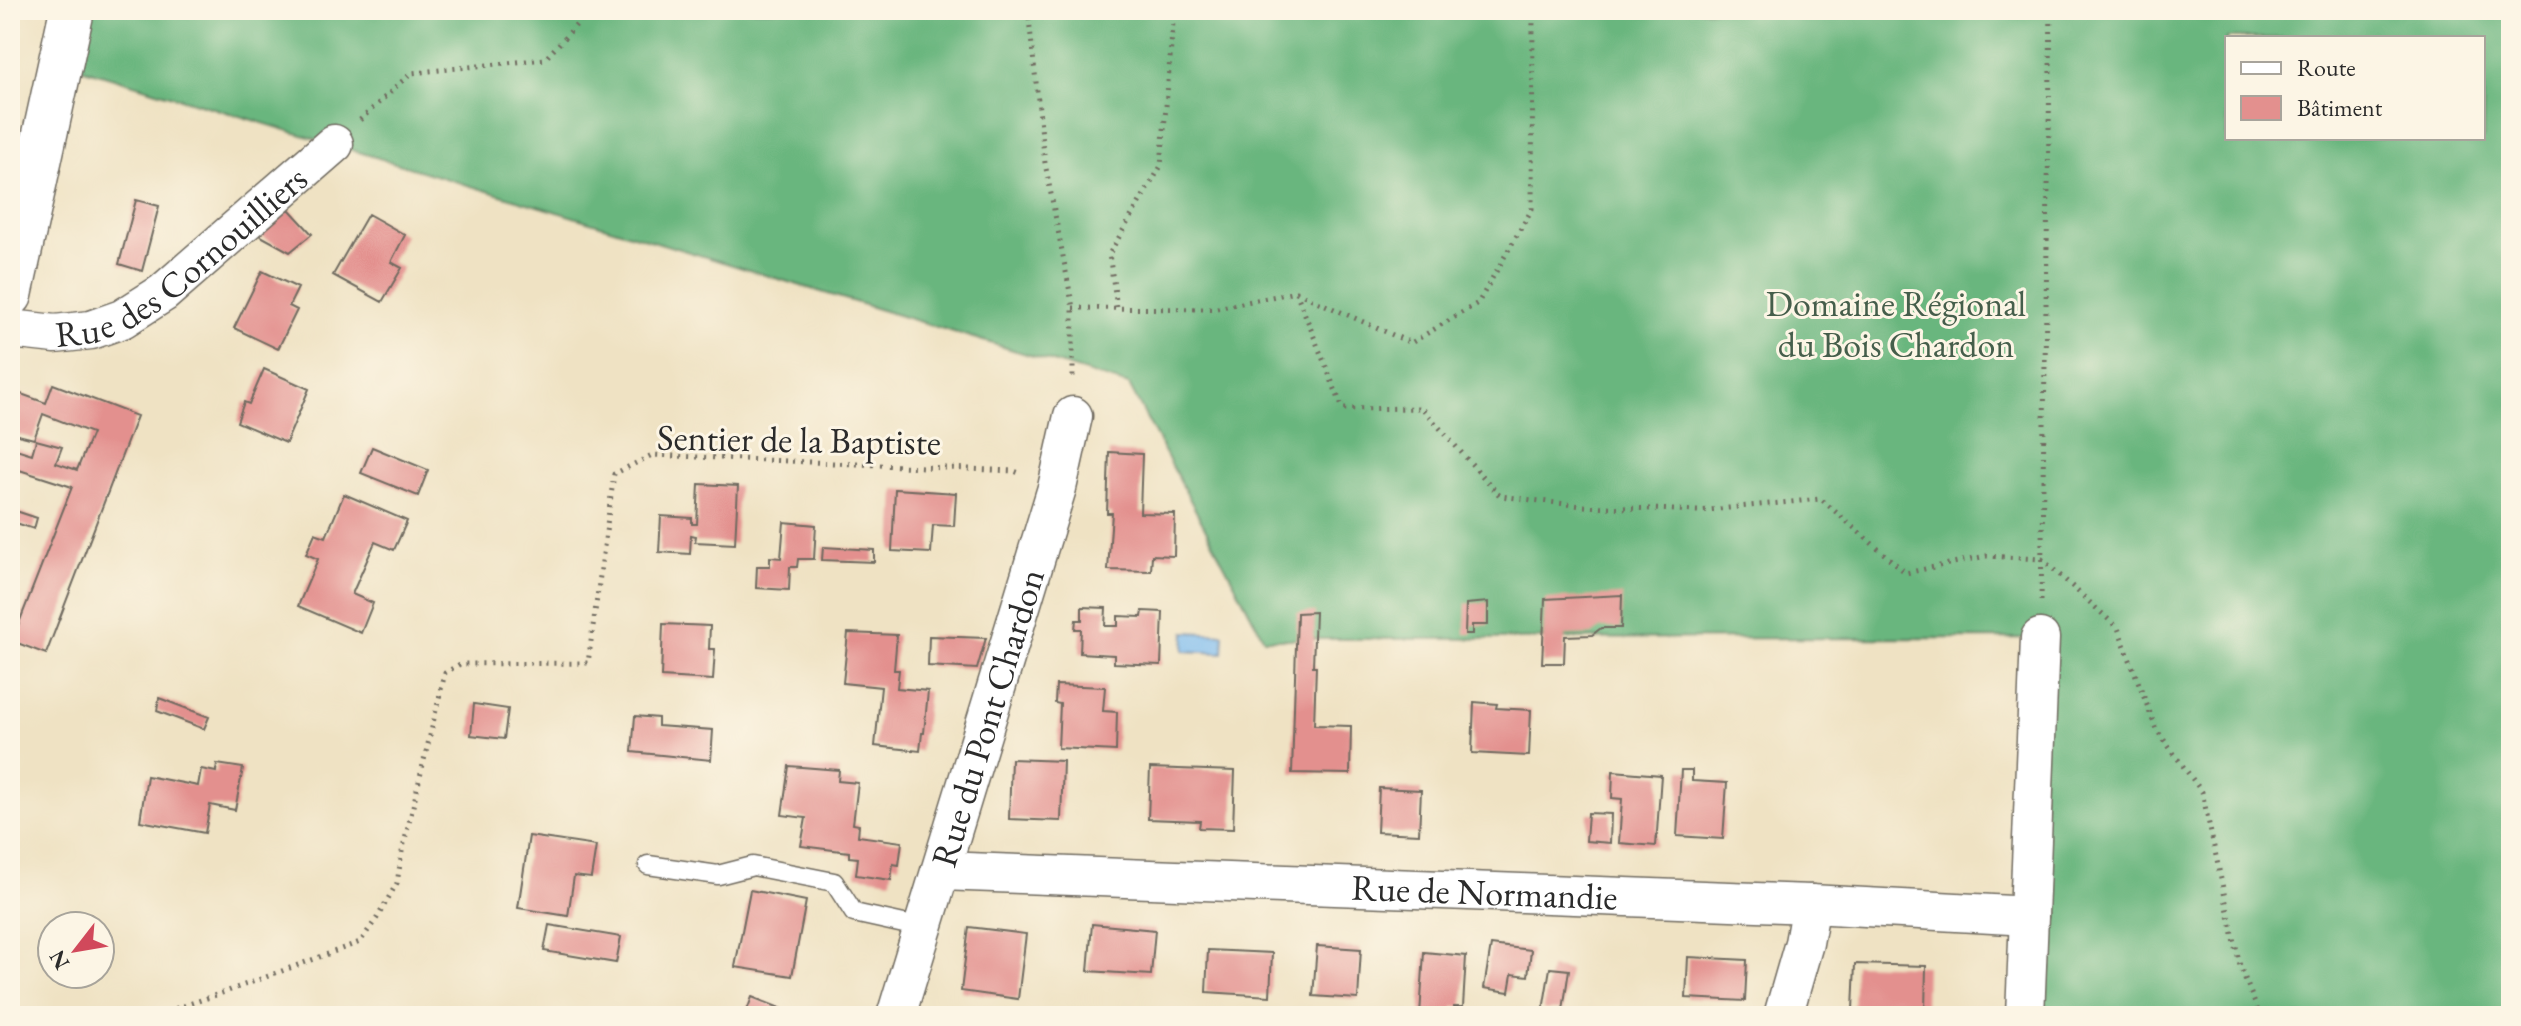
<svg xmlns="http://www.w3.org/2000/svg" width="2521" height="1026" viewBox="0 0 2521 1026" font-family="'EB Garamond',serif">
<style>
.forest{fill:#69b67e;stroke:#4a7054;stroke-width:2;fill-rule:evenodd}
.water{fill:#7cbbf0;stroke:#54738e;stroke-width:2}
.building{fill:#e3908e}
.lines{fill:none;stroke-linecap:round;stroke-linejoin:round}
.lane-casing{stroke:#706b60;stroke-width:21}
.street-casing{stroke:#706b60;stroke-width:41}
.primary-casing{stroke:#706b60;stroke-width:47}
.path{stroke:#706b60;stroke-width:5;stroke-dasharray:2 6;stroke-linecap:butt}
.lane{stroke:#fff;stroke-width:18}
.street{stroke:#fff;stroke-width:38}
.primary{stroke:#fff;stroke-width:44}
.labels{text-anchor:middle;stroke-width:6;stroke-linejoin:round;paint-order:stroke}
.street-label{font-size:36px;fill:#2b2b2b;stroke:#fcf5e5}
.park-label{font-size:36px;fill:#455e4b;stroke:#fcf5e5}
</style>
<rect width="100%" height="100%" fill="#fcf5e5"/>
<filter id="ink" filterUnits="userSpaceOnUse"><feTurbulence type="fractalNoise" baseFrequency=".0125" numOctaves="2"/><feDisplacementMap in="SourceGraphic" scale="16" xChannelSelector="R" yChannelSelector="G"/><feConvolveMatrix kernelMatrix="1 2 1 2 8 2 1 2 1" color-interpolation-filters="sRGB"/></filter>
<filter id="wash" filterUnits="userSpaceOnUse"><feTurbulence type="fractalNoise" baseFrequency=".006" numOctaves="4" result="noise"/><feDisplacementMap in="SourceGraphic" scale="32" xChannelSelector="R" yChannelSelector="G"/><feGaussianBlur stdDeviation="1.8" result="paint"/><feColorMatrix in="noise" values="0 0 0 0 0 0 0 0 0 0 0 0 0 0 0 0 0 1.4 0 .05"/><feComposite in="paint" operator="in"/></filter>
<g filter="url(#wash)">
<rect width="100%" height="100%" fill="#efe2c3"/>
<path class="forest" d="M71,10h2440v1006h-486l15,-378 -776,1 -135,-254 -1068,-323zM2227,38h256v100h-256z"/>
<path class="water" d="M1185,632l39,2 -1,19 -39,-2z"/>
<g id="blocks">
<path class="building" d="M136,200l23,6 -17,65 -23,-7z
M289,209l23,25 -22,18 -31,-17z
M368,214l37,21 -14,27 11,6 -20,34 -49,-27z
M262,271l36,17 -9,18 8,4 -19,39 -44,-21z
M264,369l45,20 -23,54 -49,-21 7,-20 5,2z
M53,384l84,32 -91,238 -34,-13 60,-154 -62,-20v-20l22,7 4,-14 26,7 -6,16 21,7 15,-37 -49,-19 -9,25 -24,-6v-43l36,13z
M372,447l56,23 -10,26 -57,-23z
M1109,452l33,2 -2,59 35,1 -1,42 -22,-1 -1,16 -43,-1 4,-57h-5z
M699,484l39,2 -3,58 -40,-2 1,-6 -5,-1 -1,19 -31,-2 2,-36 31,2v6h5z
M895,489l61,4 -2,33 -21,-1 -2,28 -39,-2z
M344,494l63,27 -13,29 -19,-8 -23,52 21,9 -12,30 -63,-27 20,-47 -12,-5 9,-21 11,4z
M10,509l27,9 -3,11 -24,-8z
M784,522l32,3 -2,34h-16l-1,8h-7l-1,23 -33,-2 1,-22h13v-9l11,1z
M823,547l51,3v12l-52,-2z
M1622,595l-1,33h-20l-9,7 -27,1 -1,27h-22l3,-64z
M1488,602v23h-16v9h-7l1,-30z
M1082,607l24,1 -1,18h13v-10l24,1 1,-6 20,1 -2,53 -47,-2v-8l-34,-2 1,-24h-6l1,-9h6z
M1315,612l-2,54h3l-2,59 37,1 -1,48 -58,-1 5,-160z
M663,624l47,2 -1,23h6l-2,31 -52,-3z
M848,633l49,2 -3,35h5l-2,18 31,3 -4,42h-2l-2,18 -45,-5 6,-59 -38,-4z
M929,636l57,2 -9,31 -49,-3z
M1056,685l49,2 -2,24 14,1 -1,39 -58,-3 2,-44 -5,-1z
M159,698l50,19 -5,12 -47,-18z
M1474,702l23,2 -1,4 35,2 -2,46 -57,-3z
M474,704l34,5 -4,30 -33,-4z
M635,716l23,2v8l55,4 -2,30 -79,-8z
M1011,759l52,2 -2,60 -52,-2z
M217,764l26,4 -8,42 -25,-5 -5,28 -65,-12 7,-45 51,10 3,-17 15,3z
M789,766l50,4 -1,11 20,2 -5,41 6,1 -1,11 44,6 -3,23 -6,-1 -2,16 -35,-5 2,-17 -9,-1v-5l-48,-6 5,-28 -24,-3z
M1150,768l85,3 -2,58 -34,-1 1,-7 -52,-2z
M1681,770h11v11l35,2 -4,56 -46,-3z
M1613,771l48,4 -5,71 -37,-3 3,-44 -10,-1z
M1379,788l42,2 -2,44 -42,-2z
M1588,813l23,1 -1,29 -24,-2z
M529,836l67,10 -5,32 -17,-2 -6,40 -50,-8z
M750,890l56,11 -14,75 -57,-9z
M1092,924l63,6 -4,45 -63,-4z
M549,925l72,12 -5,26 -72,-12z
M969,927l57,7 -8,65 -57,-8z
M1491,945l40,5 -3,26 -16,-2 -3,18 -25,-4z
M1317,946l44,3 -3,50 -45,-3z
M1208,950l64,3 -2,43 -64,-4z
M1424,952l42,4 -3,51h-9v9h-34z
M1688,957l59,3 -2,41 -59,-3z
M1855,964l71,2 -1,46 -72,-2z
M1550,968l19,2 -6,40h-20z
M752,997l48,19h-55z"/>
</g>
</g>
<g filter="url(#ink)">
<use href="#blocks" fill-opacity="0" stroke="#706b60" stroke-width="2"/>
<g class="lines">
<defs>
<path id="lane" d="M648,865l70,10 35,-9 81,16 20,31 68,15"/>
<g id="street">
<path id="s1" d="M10,329l45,5 36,-4 31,-11 41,-26 171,-149"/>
<path id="s2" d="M941,871l870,33 218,12"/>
<path id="s3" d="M896,1016l161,-528 16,-72"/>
<path d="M1783,1016l21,-73 7,-39"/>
<path d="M2025,1016l15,-378"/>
</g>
<path id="primary" d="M10,295l62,-285"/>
</defs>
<use href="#lane" class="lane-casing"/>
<use href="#street" class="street-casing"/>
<use href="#primary" class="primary-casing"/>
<path class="path" d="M1028,10l17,153 28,145v71
M360,120l51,-47 134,-14 45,-49
M1296,292l115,51 67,-40 54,-94 1,-199
M1117,307l-8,-53 52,-88 13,-156
M1073,308l139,1 84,-17 47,117 79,-1 78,88 82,10 116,5 123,-12 85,74 80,-17 56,3 76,69 38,101 46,63 38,174 20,50
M2041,601l10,-591
M153,1016l75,-25 132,-49 17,-24 20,-35 5,-31 43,-179 15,-9 128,-1 26,-189 38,-19 362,16 8,3"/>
<use href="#lane" class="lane"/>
<use href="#street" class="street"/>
<use href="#primary" class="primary"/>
</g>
</g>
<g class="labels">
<g class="street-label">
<text dy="13" stroke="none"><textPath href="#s1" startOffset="196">Rue des Cornouilliers</textPath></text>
<text transform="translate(799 439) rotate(1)" y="13">Sentier de la Baptiste</text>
<text dy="13" stroke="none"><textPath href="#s3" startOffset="312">Rue du Pont Chardon</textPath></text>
<text dy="13" stroke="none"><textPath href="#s2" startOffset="544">Rue de Normandie</textPath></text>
</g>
<g class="park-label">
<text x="1896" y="316">Domaine Régional<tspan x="1896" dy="41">du Bois Chardon</tspan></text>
</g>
</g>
<rect width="2521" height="1026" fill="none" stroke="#fcf5e5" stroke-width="40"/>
<rect x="2225" y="36" width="260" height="104" fill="#fcf5e5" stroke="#a8a49b" stroke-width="2"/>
<rect x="2241" y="62" width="40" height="12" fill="#ffffff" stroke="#a8a49b" stroke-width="2"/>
<text x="2297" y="76" font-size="24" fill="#2b2b2b">Route</text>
<rect x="2241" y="96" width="40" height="24" fill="#e3908e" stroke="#a8a49b" stroke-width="2"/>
<text x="2297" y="116" font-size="24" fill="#2b2b2b">Bâtiment</text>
<g transform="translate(76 950) rotate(239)"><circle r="38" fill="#fcf5e5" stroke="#a8a49b" stroke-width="2"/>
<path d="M0-6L14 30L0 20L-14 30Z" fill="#d1495b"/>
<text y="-12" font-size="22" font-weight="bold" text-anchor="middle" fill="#2b2b2b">N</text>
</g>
</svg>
